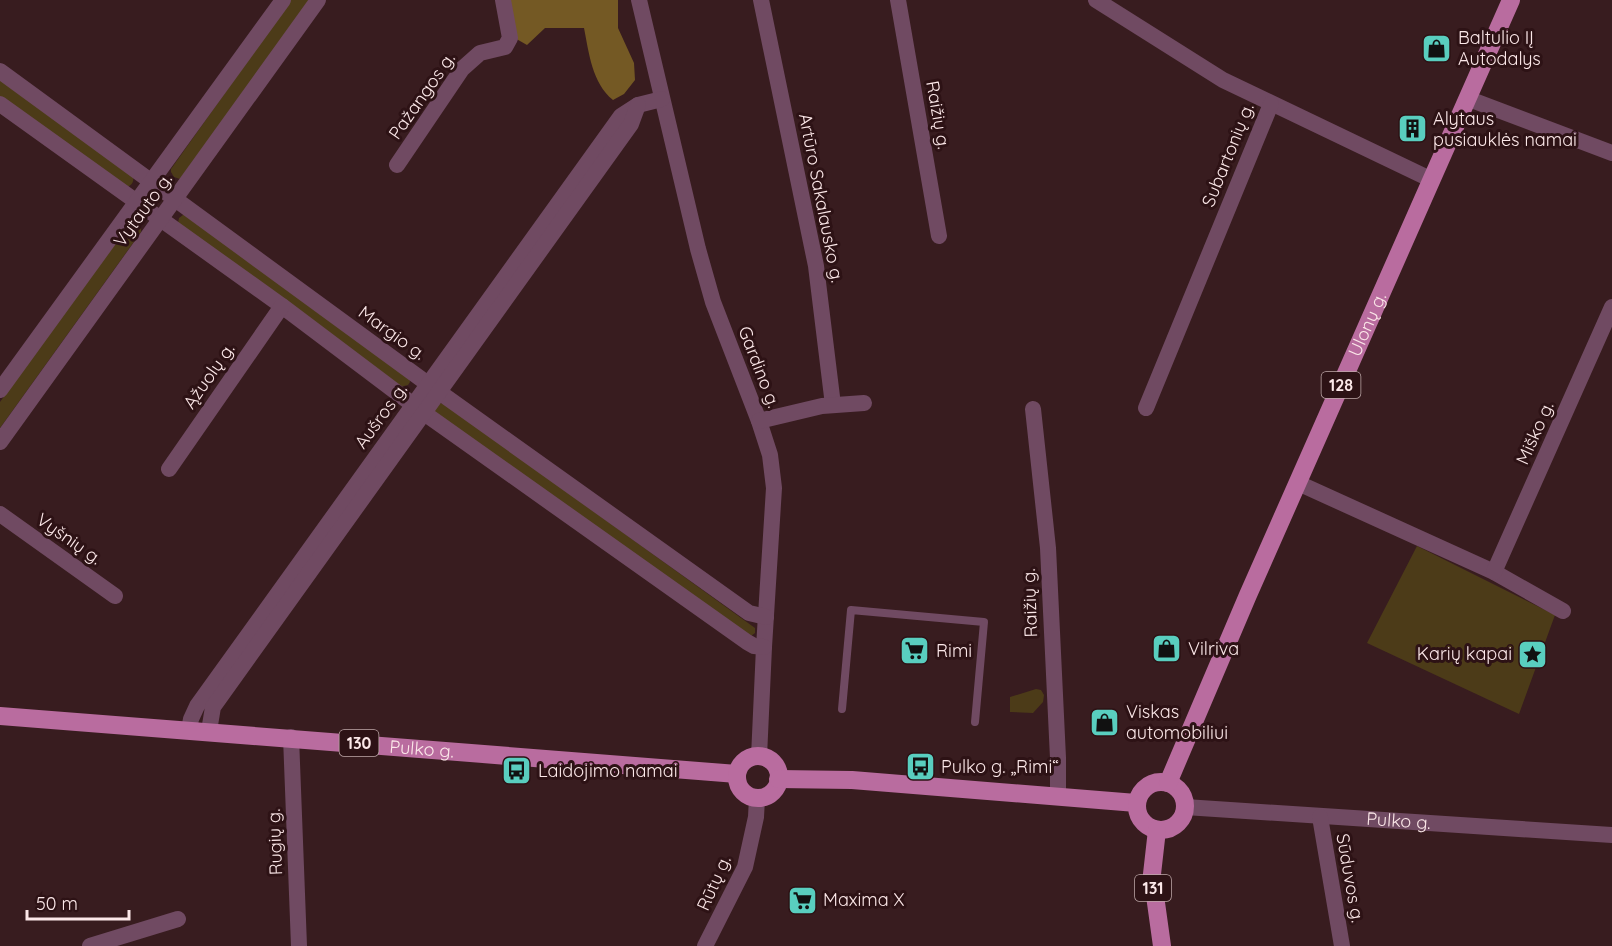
<svg xmlns="http://www.w3.org/2000/svg" width="1612" height="946" viewBox="0 0 1612 946" font-family="Quicksand,sans-serif">
<style>
.green{fill:#4c3b18}
.forest{fill:#745924}
.lines{fill:none;stroke-linecap:round;stroke-linejoin:round}
.lane{stroke:#704a62;stroke-width:8}
.street{stroke:#704a62;stroke-width:16}
.primary{stroke:#b96c9f;stroke-width:18}
.labels{text-anchor:middle;stroke-width:6;stroke-linejoin:round;paint-order:stroke}
.shield{fill:#2d1215;stroke:#bea8a9;stroke-width:1.5}
.shield-label{font-size:16px;font-weight:bold;fill:#fce8e9}
.poi-label{font-size:18px;fill:#fce8e9;stroke:#2d1215;text-anchor:start}
.street-label{font-size:18px;fill:#fce8e9;stroke:#2d1215}
</style>
<rect width="100%" height="100%" fill="#381c1f"/>
<path class="green" d="M291,0h19l-130,179 -6,-2 -3,-5v-3z
M0,78l133,97c1,6 0,9 -5,12l-128,-90z
M183,215h3l223,161 1,6 -2,3 -8,2 -222,-164 1,-5z
M129,222c6,-1 8,2 12,6v4l-141,196v-26z
M439,403l6,1 310,224v5l-4,3 -318,-225z
M1417,546l138,69 -36,99 -152,-71z
M1036,689l5,1 3,5 -1,7 -10,11 -23,-1v-15z"/>
<path class="forest" d="M507,0h111v28l16,35 1,17 -11,14 -11,6c-21,-17 -24,-47 -29,-72h-39l-18,17 -14,-8z"/>
<g class="lines">
<path class="lane" d="M842,709l9,-99 133,12 -9,100"/>
<g class="street">
<path d="M639,0l59,249 15,53 46,119 11,34 4,33 -10,159 -5,110"/>
<path d="M761,0l55,266 17,139"/>
<path d="M898,0l41,236"/>
<path d="M1096,0l127,80 209,100"/>
<path d="M0,71l428,313 321,229 17,4"/>
<path d="M1469,99l143,54"/>
<path d="M0,104l282,202 142,107 323,229 7,4 10,1"/>
<path d="M397,165l65,-96 18,-16 25,-6 5,-9 -7,-38"/>
<path d="M0,390l283,-390"/>
<path d="M1146,408l125,-304"/>
<path d="M1033,409l15,139 10,210v38"/>
<path d="M759,421l63,-15 42,-3"/>
<path d="M0,442l318,-442"/>
<path d="M169,469l113,-163"/>
<path d="M1298,483l196,89 69,39"/>
<path d="M0,514l115,82"/>
<path d="M1494,572l118,-265"/>
<path d="M189,730l2,-11 6,-13 424,-590 17,-11 24,-6"/>
<path d="M209,731l4,-24 418,-583 7,-19"/>
<path d="M291,737l8,209"/>
<path id="s1" d="M1185,807l427,28"/>
<path d="M1320,817l22,129"/>
<path d="M90,946l88,-27"/>
<path d="M705,946l40,-79 11,-50 1,-19"/>
</g>
<g class="primary">
<path id="s2" d="M0,716l737,58"/>
<circle cx="758" cy="777" r="21"/>
<path d="M778,779l74,1 284,23"/>
<circle cx="1161" cy="806" r="24"/>
<path id="s3" d="M1168,783l80,-188 263,-595"/>
<path d="M1157,830l-5,44 10,72"/>
</g>
</g>
<defs>
<symbol id="shop-square" viewBox="-11 -11 22 22"><rect x="-9" y="-9" width="18" height="18" rx="4" fill="#59cebf" stroke="#2d1215"/><path d="M-5-2.5h2.3a2.7 3.5 0 0 1 5.4 0H5L5.5 6h-11ZM-1.5-2.5h3a1.5 2.3 0 0 0-3 0Z" fill="#111"/></symbol>
<symbol id="building-square" viewBox="-11 -11 22 22"><rect x="-9" y="-9" width="18" height="18" rx="4" fill="#59cebf" stroke="#2d1215"/><path d="M-4-6H4V6H1V3H-1V6H-4ZM-2.5-4.3h1.7v1.8h-1.7ZM.8-4.3h1.7v1.8H.8ZM-2.5-1h1.7V.8h-1.7ZM.8-1h1.7V.8H.8Z" fill="#111"/></symbol>
<symbol id="supermarket-square" viewBox="-11 -11 22 22"><rect x="-9" y="-9" width="18" height="18" rx="4" fill="#59cebf" stroke="#2d1215"/><path d="M-6-5.5h2.5l.6 2H6L4.5 2H-2.5L-4.4-4H-6ZM-1.5 3.2a1.3 1.3 0 1 0 .1 0ZM3 3.2a1.3 1.3 0 1 0 .1 0Z" fill="#111"/></symbol>
<symbol id="sight-square" viewBox="-11 -11 22 22"><rect x="-9" y="-9" width="18" height="18" rx="4" fill="#59cebf" stroke="#2d1215"/><path d="M0-6L1.8-2.2L6-1.7L2.9 1.2L3.7 5.4L0 3.3L-3.7 5.4L-2.9 1.2L-6-1.7L-1.8-2.2Z" fill="#111"/></symbol>
<symbol id="bus-square" viewBox="-11 -11 22 22"><rect x="-9" y="-9" width="18" height="18" rx="4" fill="#59cebf" stroke="#2d1215"/><path d="M-5-6H5V4H4V6H2V4H-2V6H-4V4H-5ZM-3.5-4V0h7V-4ZM-3.5 1.2v1.5H-2V1.2ZM2 1.2v1.5H3.5V1.2Z" fill="#111"/></symbol>
</defs>
<g fill-rule="evenodd">
<use href="#shop-square" x="1420" y="32" width="33" height="33"/>
<use href="#building-square" x="1396" y="112" width="33" height="33"/>
<use href="#shop-square" x="1150" y="632" width="33" height="33"/>
<use href="#supermarket-square" x="898" y="634" width="33" height="33"/>
<use href="#sight-square" x="1516" y="638" width="33" height="33"/>
<use href="#shop-square" x="1088" y="706" width="33" height="33"/>
<use href="#bus-square" x="904" y="750" width="33" height="33"/>
<use href="#bus-square" x="500" y="754" width="33" height="33"/>
<use href="#supermarket-square" x="786" y="884" width="33" height="33"/>
</g>
<g class="labels">
<g class="shield">
<rect x="1321.5" y="372" width="39" height="26" rx="4.5"/>
<rect x="339.5" y="730" width="39" height="26" rx="4.5"/>
<rect x="1135" y="875" width="36" height="26" rx="4.5"/>
</g>
<g class="shield-label">
<text x="1341" y="391">128</text>
<text x="359" y="749">130</text>
<text x="1153" y="894">131</text>
</g>
<g class="poi-label">
<text x="1458" y="44">Baltulio IĮ<tspan x="1458" dy="21">Autodalys</tspan></text>
<text x="1433" y="125">Alytaus<tspan x="1433" dy="21">pusiauklės namai</tspan></text>
<text x="1188" y="655">Vilriva</text>
<text x="936" y="657">Rimi</text>
<text x="1512" y="660" text-anchor="end">Karių kapai</text>
<text x="1126" y="718">Viskas<tspan x="1126" dy="21">automobiliui</tspan></text>
<text x="941" y="773">Pulko g. „Rimi“</text>
<text x="538" y="777">Laidojimo namai</text>
<text x="823" y="906">Maxima X</text>
</g>
<g class="street-label">
<text transform="translate(422 96) rotate(-55)" y="6">Pažangos g.</text>
<text transform="translate(938 115) rotate(80)" y="6">Raižių g.</text>
<text transform="translate(1228 155) rotate(-68)" y="6">Subartonių g.</text>
<text transform="translate(821 198) rotate(79)" y="6">Artūro Sakalausko g.</text>
<text transform="translate(143 210) rotate(-54)" y="6">Vytauto g.</text>
<text dy="6" stroke="none"><textPath href="#s3" startOffset="500">Ulonų g.</textPath></text>
<text transform="translate(392 333) rotate(36)" y="6">Margio g.</text>
<text transform="translate(759 367) rotate(69)" y="6">Gardino g.</text>
<text transform="translate(209 376) rotate(-55)" y="6">Ąžuolų g.</text>
<text transform="translate(381 416) rotate(-54)" y="6">Aušros g.</text>
<text transform="translate(1535 433) rotate(-66)" y="6">Miško g.</text>
<text transform="translate(69 539) rotate(35)" y="6">Vyšnių g.</text>
<text transform="translate(1030 603) rotate(-92)" y="6">Raižių g.</text>
<text dy="6" stroke="none"><textPath href="#s2" startOffset="423">Pulko g.</textPath></text>
<text dy="6" stroke="none"><textPath href="#s1" startOffset="214">Pulko g.</textPath></text>
<text transform="translate(275 842) rotate(-92)" y="6">Rugių g.</text>
<text transform="translate(1350 878) rotate(80)" y="6">Sūduvos g.</text>
<text transform="translate(714 883) rotate(-66)" y="6">Rūtų g.</text>
</g>
</g>
<path d="M27 910v9h102v-9" fill="none" stroke="#fce8e9" stroke-width="3"/>
<text x="36" y="910" font-size="18" fill="#fce8e9" stroke="#2d1215" stroke-width="4.5" paint-order="stroke">50 m</text>
</svg>
